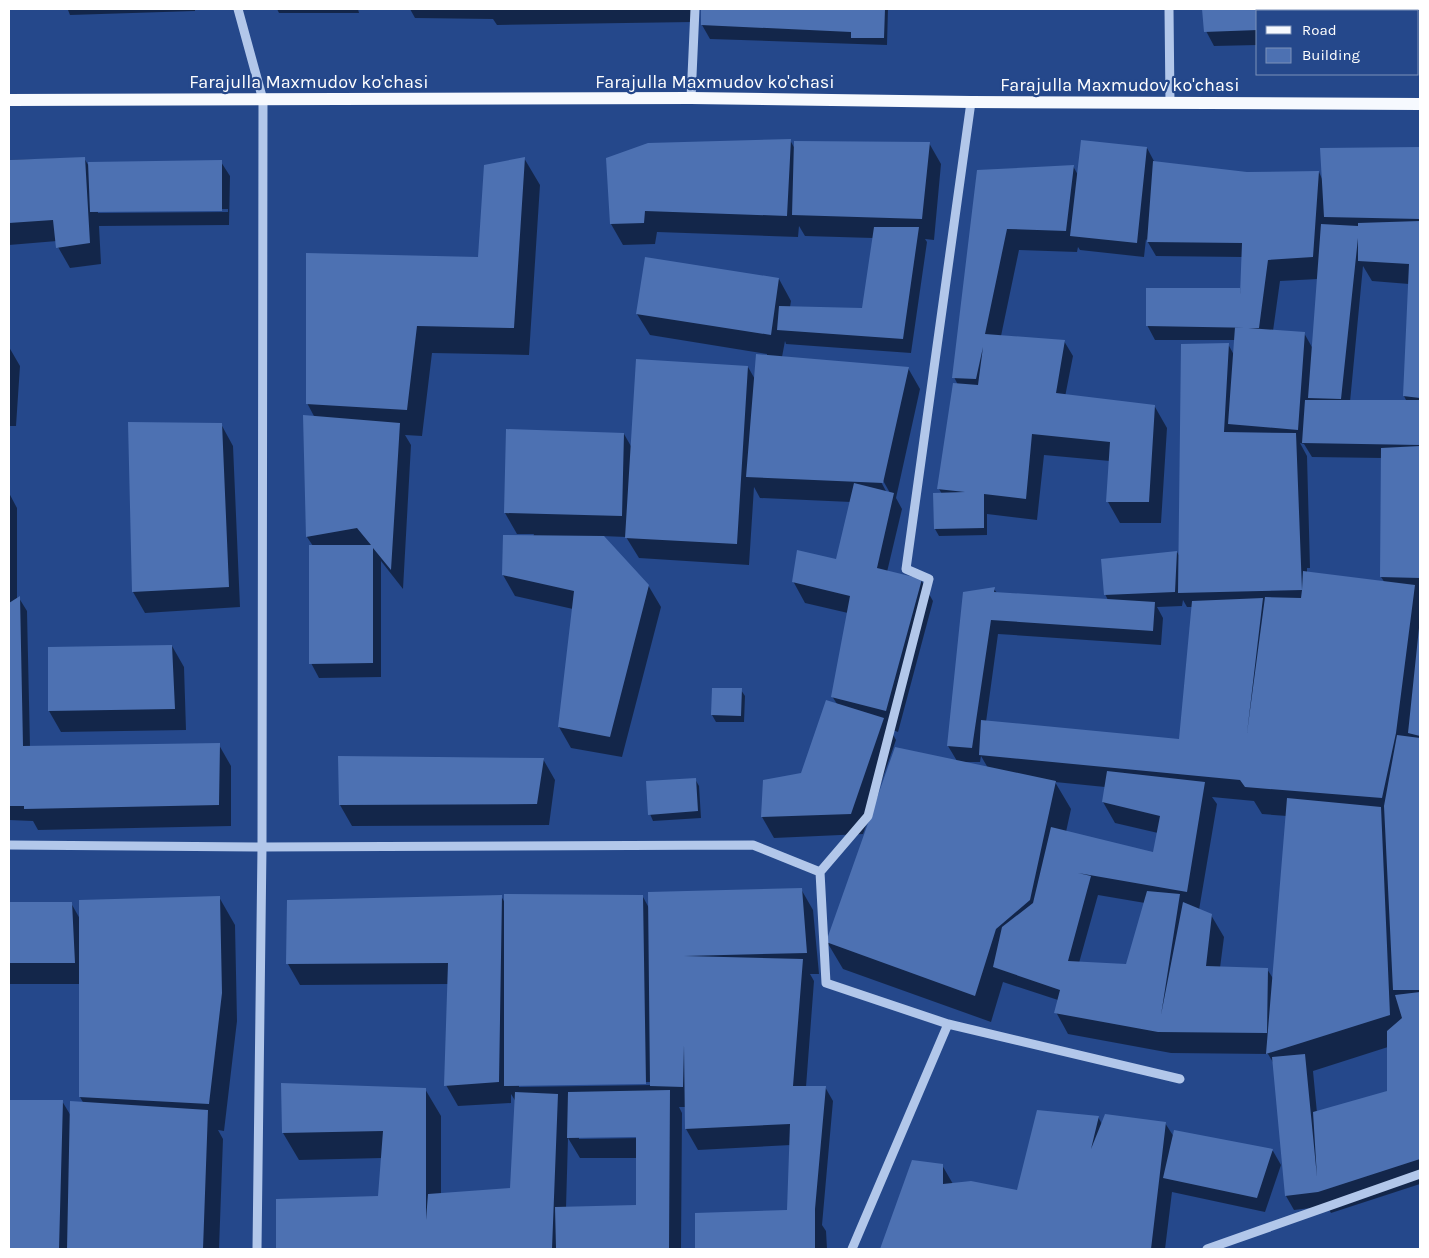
<svg xmlns="http://www.w3.org/2000/svg" width="1429" height="1258" viewBox="0 0 1429 1258" font-family="Karla,sans-serif">
<style>
.shadow{fill:#0007;fill-rule:evenodd}
.building{fill:#4d71b2}
.lines{fill:none;stroke-linecap:round;stroke-linejoin:round}
.minor{stroke:#b2c7ea;stroke-width:9}
.major{stroke:#f6f9fe;stroke-width:12}
.labels{text-anchor:middle;stroke-width:4.5;stroke-linejoin:round;paint-order:stroke}
.street-label{font-size:18px;fill:#fff;stroke:#25488b}
</style>
<rect width="100%" height="100%" fill="#25488b"/>
<path class="shadow" d="M9,9h186v2l-125,4 -2,-5z
M277,9h81l1,4h-80z
M410,9h283v13l-196,3 -4,-6 -78,-1z
M702,9h186l-1,36 -177,-6 -8,-14z
M1203,9h132v2h-77v34l-44,1 -8,-15z
M790,140l5,9 134,-6 12,21 -7,76 -9,-1 2,3 -16,111 -125,-9 -1,-3 -3,16 126,11 12,21 -24,109 6,11 -15,63 34,8 12,21 -35,131 -8,-3 6,11 -33,94 -89,4 -12,-21 40,-43 35,-70 -5,-8 16,-83 -43,-10 -12,-22 45,-20 13,-59 -91,-4 -6,-11 -5,78 -110,-7 -13,-21 -24,-1 46,49 13,22 -39,150 -51,-9 -12,-21 14,-118 -58,-13 -12,-21 30,-38 1,-3h-17l-12,-21 119,-79 8,14 116,-81 8,14 11,-25v-2l-117,-19 -13,-21 142,-35 12,22 -1,6 73,3 10,-72 -68,-2 -6,-10 -1,11 -141,-5 -2,12 -32,1 -12,-21zM881,477l9,16h-3l-8,-15z
M1147,148l8,15 93,10 71,-1 4,9 -1,-32 98,-1v1036l-89,29 -4,-7 -33,4 -8,-14 -12,-132 -6,-10 -97,-1 -103,-19 -12,-22 2,-12 -55,-18 -12,40 -148,-53 -16,-27 130,-181 -9,-15 46,-157 3,4 111,7 -3,-6 72,-42 4,7 47,-215 6,11 1,-15h-80l-8,-15 92,-36 3,5v-37l-86,-1 -10,-17 -2,18 -64,-7 -2,-3 -1,5 -58,-2 -18,86 63,5 9,15 -8,41 90,10 12,21 -6,95h-41l-12,-21 2,-41 -66,-6 -7,65 -50,-6v21l-48,1 -4,-7 7,-35 -3,-5 19,-104 -4,-8 24,-206 95,-5 5,9zM1363,266l9,15 37,3 -5,112 3,6h-57zM1318,279l-5,70 -9,-16 -31,-2 7,-50zM1300,443l4,1 8,13 70,1 -1,119 4,6 -78,-10v-5h3l-3,-112zM1183,600l4,7h6l-13,133 -194,-18 12,-88 163,11 2,-27 -6,-11 25,-1zM981,756l7,12 -28,-6h20zM1055,782l50,5 -2,15 12,21 43,10 -4,20 -88,-21 5,-23zM1212,797l42,4 8,13 25,2 -13,164 -7,-11 -47,-1 4,-31 -13,-22 -12,-5 18,-106zM1098,895l47,8 -18,62 -48,-2zM1388,1047l1,44 -72,22 -4,-42z
M84,158l6,10 131,-6 9,14 -1,49 -130,1 2,38 -31,4 -12,-21 -1,-6 -48,4v-85zM228,209v3l-130,1v-2z
M524,158l16,27 -11,170 -97,-2 -10,83 -17,-1 6,10 -8,144 -22,-28v116l-62,1 -8,-15 2,-117 -6,-9 8,-119 -8,-15 172,-145z
M9,347l11,19 -4,60h-7z
M221,424l12,22 7,161 -95,6 -12,-21z
M9,493l8,15v91l2,-1 8,13 3,136 189,-2 12,21v60l-193,4 -5,-9 -24,-1z
M172,646l12,21 2,63 -125,2 -12,-21v-63z
M741,690l4,6 -1,26h-28l-4,-7z
M543,759l12,21 -6,45 -197,1 -12,-21z
M695,779l4,7 2,32 -48,3 -3,-7z
M801,889l12,21 6,64h-9l4,7 -8,106h19l8,14 -11,124 4,6 1,18h-131v-35l92,-3 3,-66 -93,5 -12,-21v-22h-7l3,6 -1,136h-404v-49l102,-3 3,-39 -83,2 -16,-27v-49l142,5 16,27v78l70,-4 5,-88 -5,-8v9l-53,3 -12,-21 3,-101 -149,1 -12,-21v-63l213,-5 4,7 138,-6 6,11zM653,1082v3l-134,2v-3zM579,1136h63v2l-63,1zM568,1138l12,20h57v48l-71,2z
M219,897l16,28 2,96 -13,110 -6,-1 5,9 -4,110h-210v-148h53l9,15 13,-12 -4,-7v-113h-71v-81h62l9,16z
M1098,1117l4,7 63,-1 9,14 1,-6 98,20 8,14 -16,47 -93,-20 -7,57h-283l31,-88 29,4 11,19 65,8z"/>
<path class="building" d="M701,9h184l-1,29h-33v-6l-150,-7z
M1202,9h126v2h-70v19l-54,2z
M791,139l-4,77 -142,-5 -1,12 -34,1 -4,-66 42,-15z
M1081,140l66,7 -10,96 -67,-7z
M794,141l136,1 -8,77 -130,-4z
M1420,147v72l-96,-2 -4,-69z
M85,157l5,86 -34,5 -3,-28 -44,3v-63z
M525,157l-11,171 -97,-2 -10,84 -101,-6v-151l172,4 6,-92z
M222,160v51l-132,1 -2,-50z
M1153,161l94,11 72,-1 -6,86 -45,3 -9,68 -113,-2v-38h94v7l2,-52 -95,-1z
M1074,165l-8,66 -59,-2 -22,105 80,6 -9,53 99,12 -6,97h-43l4,-60 -78,-8 -6,65 -42,-5v34l-50,1 -1,-36 32,-1 -28,-3 16,-106 25,2 5,-38 -7,32 -24,-1 25,-208z
M1420,221v177l-17,-2 6,-132 -51,-3v-23l-17,161 -33,-1 13,-174 37,2v-3z
M874,227h45l-16,112 -126,-9 2,-24 83,2z
M645,257l134,21 -8,57 -135,-21z
M1235,327l70,5 -7,98 -70,-6z
M1229,343l-5,89 72,1 6,157 1,-19 112,14 -19,148 -14,65 -137,-11 -5,-7 -261,-25 2,-35 198,19 13,-138 71,-3 -16,135 18,-136 36,1 1,-8 -124,3 3,-249z
M756,354l153,13 -26,116 -137,-6z
M636,359l112,7 -11,178 -112,-6z
M1305,400h115v45l-118,-2z
M303,415l97,8 -9,147 -18,-22v115l-64,1v-119h62l-14,-17 -51,9z
M128,422l94,1 7,164 -97,5z
M506,429l118,4 -2,83 -118,-3z
M1420,446v132l-40,-1 1,-129z
M854,483l40,10 -17,75 45,11 -36,132 -55,-14 19,-101 -58,-14 5,-32 39,9z
M503,535l101,1 45,49 -39,152 -52,-10 16,-136 -72,-16z
M1177,551l-2,41 -71,3 -3,-36z
M995,587l-1,5 161,10 -2,29 -162,-11 -19,128 -25,-2 16,-154z
M20,596l3,150 197,-3 -1,62 -195,4v-3h-15v-203z
M1419,628h1v108l-12,-3z
M172,645l3,64 -127,2v-64z
M712,688h30l-1,28 -30,-1z
M826,700l58,18 -33,96 -90,3 2,-37 38,-7z
M1397,735l23,3v252h-27l-9,-184z
M895,747l161,34 -26,119 -34,29 -21,67 -149,-54z
M338,756l206,2 -7,46 -198,1z
M1107,771l98,11 -18,110 -109,-19 13,3 -23,85 58,3 21,-73 33,3 -19,121 22,-113 29,12 -6,52 62,2 -1,65 -109,-1 -104,-19 6,-23 -67,-23 9,-40 31,-24 18,-76 102,25 7,-36 -58,-14z
M696,778l2,33 -50,4 -2,-34z
M1287,798l94,9 9,208 -124,39z
M802,888l5,65 -123,3 119,3 -10,127h33l-11,123v40h-120v-36l92,-3 3,-86 -105,5 -1,-84 -1,42 -33,-1 -2,-194z
M504,894l139,1 3,189 -142,2z
M502,895l-3,187 -55,4 4,-123 -162,1 1,-64z
M220,896l2,97 -13,111 -130,-7v-197z
M9,902h63l3,61h-66z
M1420,992v167l-102,33 -33,4 -13,-139 33,-3 12,123 -4,-65 74,-21v-60l15,-13 -7,-23z
M281,1083l145,5v132l2,-26 82,-6 5,-96 43,2 -6,155h-276v-50l102,-3 5,-65 -101,2z
M670,1090l-1,159h-113l-1,-42 81,-2v-68l-69,1 1,-46z
M9,1100h54l-4,149h-50z
M70,1101l138,9 -5,139h-136z
M1037,1110l62,6 -8,33 14,-35 61,8 -15,127h-271l32,-89 31,4v20l28,-3 46,9z
M1174,1130l99,19 -16,49 -94,-20z"/>
<g class="lines">
<path class="minor" d="M238,9l25,91 -1,747 -5,402
M1169,9l1,94
M691,98l4,-89
M9,845l253,2 491,-2 67,27 6,111 122,41
M820,872l48,-56 61,-237 -23,-10 65,-467
M852,1249l96,-225 232,55
M1207,1249l213,-75"/>
<path class="major" d="M9,100l682,-2 280,4 449,2"/>
</g>
<g class="labels">
<g class="street-label">
<text x="309" y="88">Farajulla Maxmudov ko'chasi</text>
<text x="715" y="88">Farajulla Maxmudov ko'chasi</text>
<text x="1120" y="91">Farajulla Maxmudov ko'chasi</text>
</g>
</g>
<rect width="1429" height="1258" fill="none" stroke="#ffffff" stroke-width="20"/>
<rect x="1256" y="10" width="162" height="65" fill="#25488b" stroke="#7c91b9"/>
<rect x="1266" y="26" width="25" height="8" fill="#f6f9fe" stroke="#7c91b9"/>
<text x="1302" y="35" font-size="15" fill="#ffffff">Road</text>
<rect x="1266" y="48" width="25" height="15" fill="#4d71b2" stroke="#7c91b9"/>
<text x="1302" y="60" font-size="15" fill="#ffffff">Building</text>
</svg>
